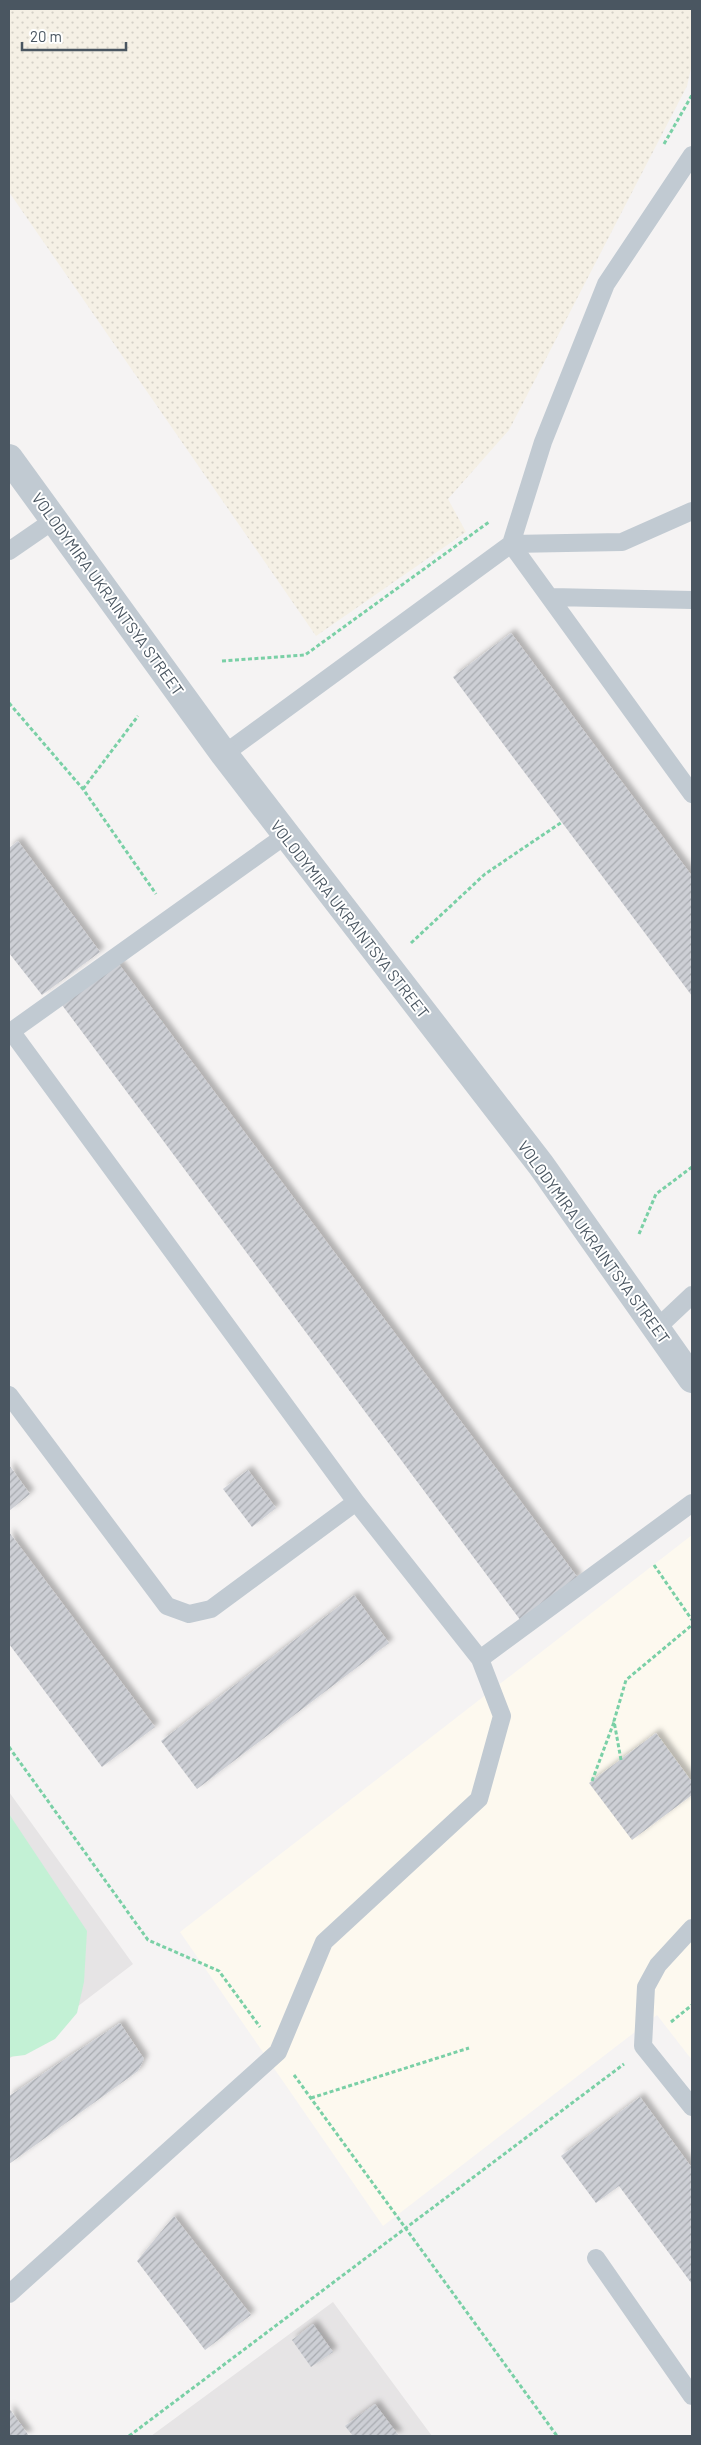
<svg xmlns="http://www.w3.org/2000/svg" width="701" height="2445" viewBox="0 0 701 2445" font-family="Barlow,sans-serif">
<style>
.commercial{fill:#fdf9ef}
.education{fill:#e6e4e5}
.green{fill:#c3f1d5}
.sand{fill:url(#sand-dots)}
.building{fill:url(#building-hatch);filter:url(#shadow)}
.lines{fill:none;stroke-linecap:round;stroke-linejoin:round}
.path{stroke:#7ad0a6;stroke-width:3;stroke-dasharray:4 2.5;stroke-linecap:butt}
.service{stroke:#c1cad2;stroke-width:18}
.tertiary{stroke:#c1cad2;stroke-width:28}
.labels{text-anchor:middle;stroke-width:4;stroke-linejoin:round;paint-order:stroke}
.street-label{font-size:16px;fill:#4a5661;stroke:#fff}
</style>
<defs>
<pattern id="sand-dots" width="8" height="8" patternUnits="userSpaceOnUse" patternTransform="scale(1.25)"><rect width="8" height="8" fill="#f5f0e5"/><path d="M2 2h.1M6 6h.1" fill="none" stroke="#d4d0c7" stroke-width="1.8" stroke-linecap="round"/></pattern>
<pattern id="building-hatch" width="6" height="6" patternUnits="userSpaceOnUse" patternTransform="scale(1.25)"><rect width="6" height="6" fill="#cdcfd5"/><path d="M-1 1l2-2M0 6l6-6M5 7l2-2" fill="none" stroke="#a8abb0"/></pattern>
<filter id="shadow"><feDropShadow dx="4.5" dy="-4.5" stdDeviation="2.5" flood-color="#0004"/></filter>
</defs>
<rect width="100%" height="100%" fill="#f5f3f3"/>
<path class="commercial" d="M692,1535v525l-35,-45 -274,211 -203,-294z"/>
<path class="education" d="M9,1792l124,172 -124,95z
M333,2302l99,134h-281z"/>
<path class="green" d="M9,1814l78,117 -3,51 -7,31 -22,26 -30,16 -16,2z"/>
<path class="sand" d="M9,9h683v55l-5,22 -178,344 -61,69 18,33 -150,104 -307,-444z"/>
<path class="building" d="M511,633l181,243v120l-239,-319z
M18,841l82,111 -58,43 -33,-42v-105z
M118,963l460,615 -57,43 -459,-616z
M9,1465l21,29 -21,17z
M248,1470l28,38 -24,19 -29,-38z
M9,1532l146,195 -53,40 -93,-123z
M354,1595l35,48 -192,146 -36,-48z
M656,1733l36,49v13l-60,45 -43,-57z
M120,2023l24,36 -6,12 -129,93v-68z
M640,2097l52,71v116l-73,-98 -23,17 -35,-47z
M174,2216l77,99 -46,35 -68,-89z
M313,2324l20,28 -22,15 -19,-27z
M375,2404l24,32h-46l-8,-10z
M9,2408l20,28h-20z"/>
<g class="lines">
<path class="path" d="M664,144l28,-49
M222,661l83,-6 184,-133
M9,703l74,86 73,105
M83,789l55,-73
M411,943l74,-69 77,-52
M639,1234l17,-40 36,-27
M654,1565l38,55
M9,1747l139,193 71,31 41,56
M621,1760l-7,-39 12,-41 66,-55
M592,1781l22,-59
M671,2022l21,-17
M294,2075l263,361
M311,2098l158,-50
M129,2436l495,-372"/>
<path class="service" d="M692,155l-86,129 -63,158 -32,102 181,250
M9,551l45,-31
M551,597l141,3
M224,754l287,-210 111,-2 70,-31
M11,1031l345,471 124,157 212,-156
M9,1033l277,-198
M657,1328l35,-33
M9,1395l158,211 22,8 22,-5 145,-107
M692,1928l-34,37 -12,22 -3,59 49,61
M596,2258l96,138
M9,2294l269,-242 46,-110 155,-143 23,-83 -22,-57"/>
<path class="tertiary" d="M9,458l215,296 317,411 151,214"/>
</g>
<g class="labels">
<g class="street-label">
<text transform="translate(108 594) rotate(54)" y="6">VOLODYMIRA UKRAINTSYA STREET</text>
<text transform="translate(350 919) rotate(52)" y="6">VOLODYMIRA UKRAINTSYA STREET</text>
<text transform="translate(594 1242) rotate(54)" y="6">VOLODYMIRA UKRAINTSYA STREET</text>
</g>
</g>
<rect width="701" height="2445" fill="none" stroke="#4a5661" stroke-width="20"/>
<path d="M22 42v8h104v-8" fill="none" stroke="#4a5661" stroke-width="2.5"/>
<text x="30" y="42" font-size="15" fill="#4a5661" stroke="#ffffff" stroke-width="4" paint-order="stroke">20 m</text>
</svg>
